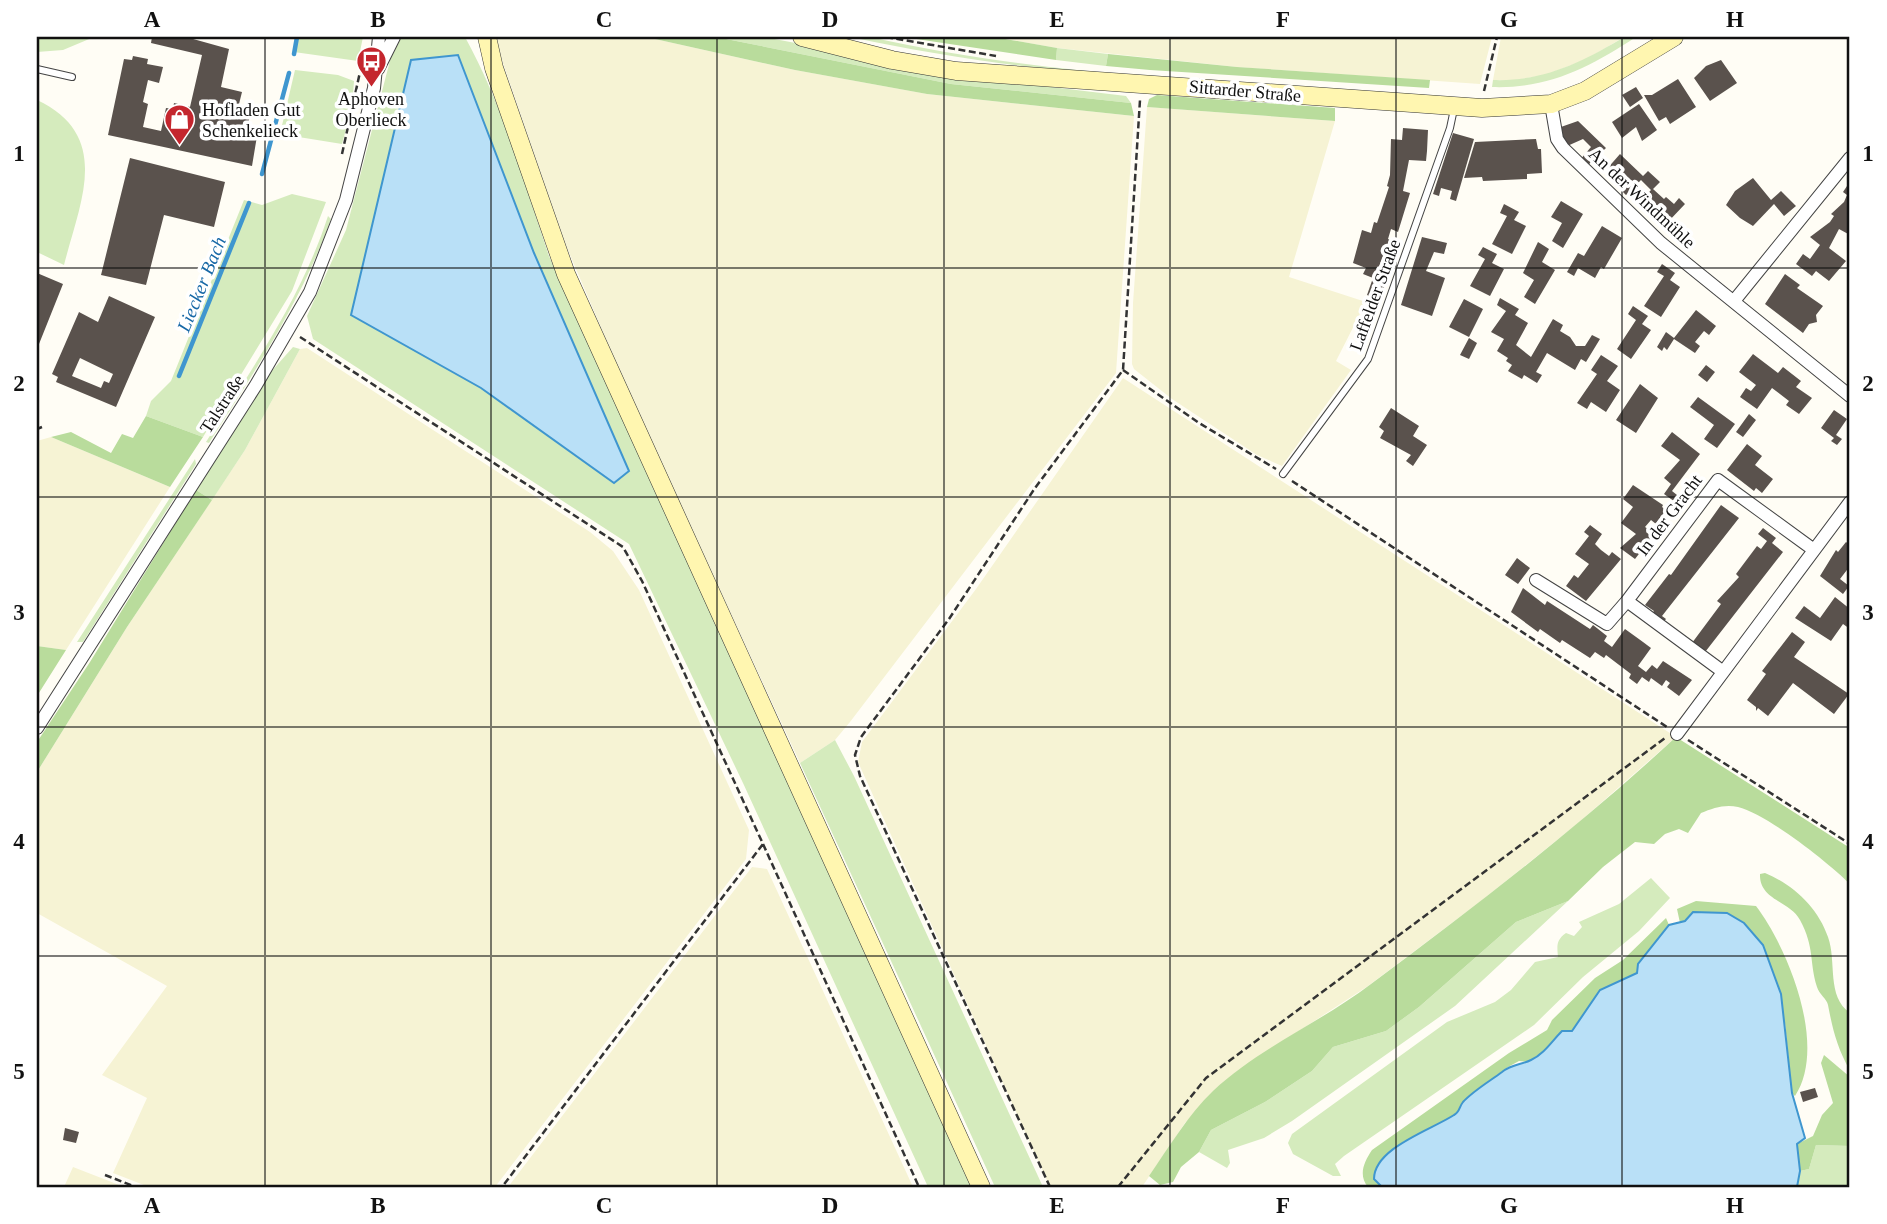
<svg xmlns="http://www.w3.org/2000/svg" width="1887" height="1224" viewBox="0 0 1887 1224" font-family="Georgia,serif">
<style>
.farmland{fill:#f6f3d4}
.green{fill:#d5ebbd}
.forest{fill:#b9dc9c}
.water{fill:#b9e0f7;stroke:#3f96cf;stroke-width:2}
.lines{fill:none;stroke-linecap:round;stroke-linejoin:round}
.stream{stroke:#3f96cf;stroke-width:4.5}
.building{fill:#5a524d;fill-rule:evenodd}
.service-casing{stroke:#444;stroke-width:8}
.minor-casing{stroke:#444;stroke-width:14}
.secondary-casing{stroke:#333;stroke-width:19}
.path{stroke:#333;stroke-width:2.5;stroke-dasharray:7 3.5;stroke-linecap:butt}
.service{stroke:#fff;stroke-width:6}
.minor{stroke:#fff;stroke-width:12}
.secondary{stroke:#fff6b0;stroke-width:18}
.grid{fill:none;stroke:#111;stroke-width:2;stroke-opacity:0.55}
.labels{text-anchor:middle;stroke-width:7;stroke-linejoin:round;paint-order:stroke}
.street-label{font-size:18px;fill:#111;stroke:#fff}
.poi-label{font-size:18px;fill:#111;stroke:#fff}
.water-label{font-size:19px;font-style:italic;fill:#1768a6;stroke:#fff}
.neatline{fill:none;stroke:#111;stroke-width:2.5}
.grid-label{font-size:23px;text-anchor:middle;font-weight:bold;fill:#111}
</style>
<rect width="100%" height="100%" fill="#fffdf5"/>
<path class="farmland" d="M494,37h152l149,33 132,24 207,22 -18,257 -266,349 -15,18 -35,23 -168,-363 -68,-159z
M994,37h498l-12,47 -243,-17 -180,-19z
M1501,37h123l-39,23 -40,15 -35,6 -17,-1z
M1147,107l188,14 -46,156 77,25 -30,59 15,9 -69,96 -25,-11 -85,-56 -38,-30 -2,-5 1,-61z
M307,348l283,184 23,19 26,39 110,240 -3,29 -251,328h-346l-36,-14 34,-75 -45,-23 65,-89 -130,-73v-141l90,-145 118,-177 55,-101z
M1123,378l553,359 -99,87 -96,77 -113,85 -132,86 -51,51 -43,64h-92l-192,-425 4,-20 114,-153z
M51,437l119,50 -104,163 -29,-4v-205z
M752,867l15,2 146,318h-405z
M73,1167l36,14 15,6h-60z"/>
<path class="green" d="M37,37h57l-31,13 -26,2z
M298,37h65l-5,24 -64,-9z
M400,37h65c38,69 59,145 84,219l428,931h-49l-185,-404 -114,-239 -316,-205 -6,-23 39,-86 47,-181z
M716,37h48l220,42 142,17 5,7 -180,-19z
M851,37h19c195,44 397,45 595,61v2c-205,-14 -413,-19 -614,-63z
M1624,37h12c-46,30 -87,52 -144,50l1,-7c49,2 90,-18 131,-43z
M1057,48l51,6 -2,12 -50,-6z
M295,70l43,5 16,6 -2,26 -10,37 -62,-10z
M37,100c76,36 43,102 27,165l-27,-13z
M292,194l34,8 -34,89 -89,146 -57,-21 5,-15 20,-20 73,-181 18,5z
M328,216l3,3c-29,81 -76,152 -122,224l-3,-1c45,-72 96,-145 122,-226z
M293,347l7,2 -55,101 -33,50 -16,-10 74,-117z
M195,459l1,5 -113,178h-6z
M835,740l19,36 189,411h-48l-195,-424z
M1651,878l19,20 -31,33 -56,46 -49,48 -190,131 -9,8 6,12h-8l-40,-22 -5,-11 4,-9 155,-112 48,-20 16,-12 24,-28 23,-5c-1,-11 -2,-17 8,-24l8,3 8,-9 -3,-5 40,-18z
M1568,901l-113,105 -163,115 -28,17 -36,12 2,13 -3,5 -28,-16 12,-22 54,-28 47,-31 21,-24 53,-16 33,-24 97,-85z
M1816,1145l34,1v41h-53l3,-16 9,-2z"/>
<path class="forest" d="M646,37h70l235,47 180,19 3,13 -207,-22 -132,-24z
M903,37h91l63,11 -1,12z
M1108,54l129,13 193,13 -1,8 -279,-18 -44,-4z
M1157,95l178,13v13l-188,-14 2,-8z
M146,416l57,21 -33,50 -119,-50 20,-5 40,21 11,-19 11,4z
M196,490l16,10 -85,127 -90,145v-30l53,-80z
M37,646l29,4 -29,46z
M1676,737l174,111v36c-21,-21 -83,-70 -112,-77 -13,-3 -25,1 -37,6l-13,20 -9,-4 -14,5 -11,10 -19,-2 -32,25 -35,34 -52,21 -97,85 -33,24 -53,16 -21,24 -47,31 -54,28 -12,22 -18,15 -8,15 -13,3 -11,-9c20,-29 39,-61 64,-85 46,-43 108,-69 158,-107 105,-78 209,-158 305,-247z
M1765,873c29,12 53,35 63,64 9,25 -2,59 22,76v58c-13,-24 -17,-40 -22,-66 -1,-6 -9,-11 -11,-18 -8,-26 -2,-39 -17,-67 -10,-19 -41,-20 -40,-46z
M1696,901l60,5c32,42 72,140 39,190l-3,-3 -7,-70 -93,-105 -12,5 -3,-14z
M1666,918l3,7 -3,5 -28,34 -1,9 -37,17 -28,41 -17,7 -3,7 -23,17 -10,-1 -11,6 -45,36 -6,11 -42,25 -11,2 -30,38 8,8h-14c-10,-12 -4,-25 4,-37l137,-97 38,-23 5,-10 43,-42 28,-18z
M1824,1055l26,22v69l-34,-1 -7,24 -9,2 -3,-27 16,-8 9,-21 11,-12 -12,-40z"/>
<path class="water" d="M458,55l76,198 95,218 -15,12 -133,-95 -130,-73 60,-255z
M1693,912l34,1 17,10 19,22 18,49 11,99 13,45 -8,6 3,27 -3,16h-415l-8,-8c0,-31 57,-49 80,-64 6,-3 5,-8 9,-13 10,-11 27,-21 39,-30 10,-8 19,-7 29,-12 13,-6 21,-19 31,-29h10l28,-41 37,-17 1,-9 31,-39 16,-4z"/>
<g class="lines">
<path class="stream" d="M294,54l3,-17
M262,174l27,-101
M179,376l70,-173"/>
</g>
<path class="building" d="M152,37h34l43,12 -8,38 21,5 -4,16 13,3 -4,18 11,1 -6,36 -144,-31 16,-76 8,1 1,-4 15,3 -1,5 16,3 -4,16 -11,-3 -5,22 5,2 -5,23 18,4 5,-23 7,1 1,-6 16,4 12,-52 -51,-12z
M1721,60l16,23 -27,18 -16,-23 12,-12z
M1678,79l18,28 -26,17 -4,-7 -7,4 -15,-26h8z
M1636,87l7,11 -13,9 -8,-12z
M1639,104l18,26 -15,11 -6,-14 -14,11 -10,-16z
M1578,121l28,27 -19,18 -7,-6 11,-13 -8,-8 -18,8 -7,-19z
M1403,128l25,2 -1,21 -1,10 -17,-1 -6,31 7,2 -12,39 -7,-3 -3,10 2,1 -13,31 11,4 -8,25 -13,-5 6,-17 -10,-4 3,-6 -13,-5 9,-33 9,3 3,-11 3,1 12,-36 -2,-1 3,-11 1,-36 11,1z
M1453,133l21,6 -18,62 -6,-2 2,-8 -11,-3 -2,8 -6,-2z
M1536,139l2,10h3l1,24 -15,1v5l-44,2 -1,-4 -18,1 11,-36z
M1620,154l23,22 5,-5 12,11 -7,7 11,10 2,-2 8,7 5,-6 6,6 -18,19 -28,-20 12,-13 -10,-10 -15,15 -10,-10 3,-3 -13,-12z
M130,158l95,24 -11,45 -50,-12 -18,70 -45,-10z
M1753,178l18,22 10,-9 15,15 -12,10 -10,-12 -21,22 -13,-8 -14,-13 9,-14z
M1847,186l3,2v47l-11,-6 -10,19 17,13 -17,20 -13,-10 -4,5 -16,-12 7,-10 7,5 10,-14 -10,-8 20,-15 4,-6 -3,-2 13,-12 3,-7 -4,-3z
M1561,201l22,13 -20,34 -11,-7 10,-18 -11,-6z
M1504,204l15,8 -5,8 12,6 -14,28 -20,-10 15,-28 -7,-3z
M1602,226l20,12 -18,31 -3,-2 -6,11 -17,-10 -4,8 -7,-4 11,-19 6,3z
M1422,237l25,6 -3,11 -10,-2 -8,19 19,7 -13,38 -31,-11z
M1538,242l11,7 -7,13 13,8 -20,34 -11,-7 10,-17 -11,-7z
M1483,247l14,7 -5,9 12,6 -14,27 -20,-10 15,-27 -7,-4z
M1662,264l13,9 -5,7 10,7 -19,30 -17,-11 20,-30 -7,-4z
M37,273l26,11 -26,65z
M1785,274l15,11 -3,3 26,18 -7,9 1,7 -8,2 -6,9 -38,-29z
M109,296l46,21 -39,90 -60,-25 2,-5 -6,-3 27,-62 19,10zM80,358l33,16 -4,9 -5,-2 -3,7 -29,-12z
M1500,298l19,11 -4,6 13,8 -12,22 15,12 22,-38 10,6 -3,6 10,6 6,9h9l7,-11 8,4 -14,23 -5,-3 -6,11 -28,-17 -11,19 6,3 -5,8 -13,-8 -2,4 -14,-8 4,-6 -6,-4 2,-3 -11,-7 7,-12 -13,-7 15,-21 -9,-6z
M1464,299l19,10 -14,28 -20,-10z
M1633,306l15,10 -6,8 9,6 -20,29 -14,-10 19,-29 -8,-6z
M1696,310l20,16 -7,9 -5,-4 -9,11 5,4 -5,7 -21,-14 -7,11 -3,-3 -2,4 -5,-4 9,-15 8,6z
M1469,338l8,5 -8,16 -9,-4z
M1753,354l25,19 5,-6 18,14 -5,6 16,11 -13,16 -13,-9 3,-4 -17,-13 -15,21 -17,-12 6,-9 5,3 5,-6 -17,-13z
M1601,355l17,11 -11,15 13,9 -14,22 -15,-10 -4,7 -10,-6 20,-29 -6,-4z
M1706,365l9,7 -8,10 -9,-7z
M1640,384l18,14 -22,35 -20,-13z
M1698,397l37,27 -18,24 -13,-9 10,-14 -24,-18z
M1391,408l28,18 -6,10 14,9 -14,21 -7,-5 5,-6 -31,-17 4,-7 -5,-4z
M1834,410l13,9 -11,16 6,4 -5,6 -6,-4 3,-3 -13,-10z
M1749,414l7,6 -13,17 -7,-5z
M1672,432l28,22 -28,37 10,8 -4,5 -14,-10 7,-10 -7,-6 16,-18 -19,-14z
M1747,444l15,12 -7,9 18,14 -11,14 -6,-5 -2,3 -27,-21z
M1633,485l30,20 -1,2 4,3 -10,14 -5,-4 -6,7 3,2 -2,3 6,5 -17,22 -15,-11 16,-14 -15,-11 12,-16 -10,-8z
M1721,505l18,13 -77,98 4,3 -5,6 -11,-9 4,-5 -9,-6 24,-31 2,1z
M1590,525l12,9 -7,10 6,6 8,6 3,-4 9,7 -35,42 -20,-15 8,-11 4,3 11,-14 -14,-10 14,-18 -5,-4z
M1763,528l13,10 -4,5 11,9 -81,104 -13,-9 32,-43 -4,-3 22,-24 -3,-3 21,-28 4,3 6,-8 -9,-7z
M1846,542l4,3v21l-10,13 9,7 -6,8 -23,-18 16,-26 2,2z
M1517,558l13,10 -12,16 -13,-9z
M1523,588l22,17 2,-4 43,28 3,-4 14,11 -3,5 8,6 13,-18 18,13 8,6 -13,18 8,6 6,-7 5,4 6,-8 29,19 -13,16 -12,-9 3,-4 -4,-3 -4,6 -11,-8 -2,4 -7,-5 -5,7 -8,-6 2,-4 -25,-19 -2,3 -9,-6 -5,6 -28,-18 -2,3 -20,-14 -2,3 -27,-20z
M1835,597l15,12v20l-7,-5 -12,17 -36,-23 9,-12 16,12z
M1792,632l13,10 -11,15 55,37 -15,20 -41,-31 -25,33 -10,-8 -2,3v-4l-9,-7 19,-26 -4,-3z
M1815,1088l3,9 -15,5 -3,-10z
M65,1128l14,4 -3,11 -13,-3z"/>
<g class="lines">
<defs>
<path id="service" d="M37,69l35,8
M1283,474l85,-115 82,-231 4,-19"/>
<path id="minor" d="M378,69l16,-32
M1551,104l6,35 6,9 98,95 189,153
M1734,301l116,-143
M1536,580l71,44 20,-23 95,70
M1627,601l91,-121 96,70
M37,728l219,-343 54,-93 36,-92 28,-112 5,-51
M1677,734l173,-232"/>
<path id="secondary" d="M487,37l7,31 72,206 415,913
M802,37l90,23 64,11 526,37 69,-4 34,-13 89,-54"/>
</defs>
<use href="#service" class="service-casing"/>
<use href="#minor" class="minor-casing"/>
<use href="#secondary" class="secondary-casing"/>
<path class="path" d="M886,37l110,19
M1484,91l13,-54
M342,154l18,-82
M300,337l323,210 19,34 121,263 -261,343
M1123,370l76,53 77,46
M37,429l5,-2
M1292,481l375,246
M1688,740l162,104
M763,844l156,343
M105,1175l31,12
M1050,1187l-190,-411 -5,-21 6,-18 88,-118 86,-131 88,-118 17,-270
M1118,1187l88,-109 459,-340"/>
<use href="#service" class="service"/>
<use href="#minor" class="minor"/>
<use href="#secondary" class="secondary"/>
</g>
<path class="grid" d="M265,37v1150M491,37v1150M717,37v1150M944,37v1150M1170,37v1150M1396,37v1150M1622,37v1150M37,268h1813M37,497h1813M37,727h1813M37,956h1813"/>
<defs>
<symbol id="bus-pin" viewBox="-11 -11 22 30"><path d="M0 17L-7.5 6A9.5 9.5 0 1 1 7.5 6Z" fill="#c4262e" stroke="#fff"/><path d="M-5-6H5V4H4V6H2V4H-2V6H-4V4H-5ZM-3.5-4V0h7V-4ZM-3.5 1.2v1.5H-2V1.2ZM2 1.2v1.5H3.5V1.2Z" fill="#fff"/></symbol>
<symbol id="shop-pin" viewBox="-11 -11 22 30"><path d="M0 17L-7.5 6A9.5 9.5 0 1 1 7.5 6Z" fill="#c4262e" stroke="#fff"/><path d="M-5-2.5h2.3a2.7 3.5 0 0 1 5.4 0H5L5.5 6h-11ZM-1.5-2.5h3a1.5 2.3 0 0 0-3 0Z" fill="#fff"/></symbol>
</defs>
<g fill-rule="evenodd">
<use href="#bus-pin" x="354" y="44" width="35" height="47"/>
<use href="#shop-pin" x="162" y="102" width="35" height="47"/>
</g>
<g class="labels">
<g class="street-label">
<text transform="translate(1245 91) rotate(5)" y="6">Sittarder Straße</text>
<text transform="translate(1642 198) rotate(43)" y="6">An der Windmühle</text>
<text transform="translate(1375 295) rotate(-70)" y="6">Laffelder Straße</text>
<text transform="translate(222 404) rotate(-57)" y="6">Talstraße</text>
<text transform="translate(1669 515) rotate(-53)" y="6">In der Gracht</text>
</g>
<g class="poi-label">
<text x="371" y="105">Aphoven<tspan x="371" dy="21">Oberlieck</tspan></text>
<text x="202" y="116" text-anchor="start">Hofladen Gut<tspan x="202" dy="21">Schenkelieck</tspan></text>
</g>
<g class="water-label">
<text transform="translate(201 284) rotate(-68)" y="7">Liecker Bach</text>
</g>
</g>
<rect width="1887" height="1224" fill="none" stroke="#ffffff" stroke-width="77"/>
<rect x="38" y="38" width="1810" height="1148" class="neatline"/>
<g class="grid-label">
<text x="152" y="27">A</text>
<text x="378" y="27">B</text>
<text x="604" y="27">C</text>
<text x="830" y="27">D</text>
<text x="1057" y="27">E</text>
<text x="1283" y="27">F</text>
<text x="1509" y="27">G</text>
<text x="1735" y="27">H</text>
<text x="19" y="161">1</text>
<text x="1868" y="161">1</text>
<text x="19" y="391">2</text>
<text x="1868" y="391">2</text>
<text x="19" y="620">3</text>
<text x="1868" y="620">3</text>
<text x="19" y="849">4</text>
<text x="1868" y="849">4</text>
<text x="19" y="1079">5</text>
<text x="1868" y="1079">5</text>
<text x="152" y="1213">A</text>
<text x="378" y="1213">B</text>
<text x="604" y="1213">C</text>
<text x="830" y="1213">D</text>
<text x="1057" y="1213">E</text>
<text x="1283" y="1213">F</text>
<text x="1509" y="1213">G</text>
<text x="1735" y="1213">H</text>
</g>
</svg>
